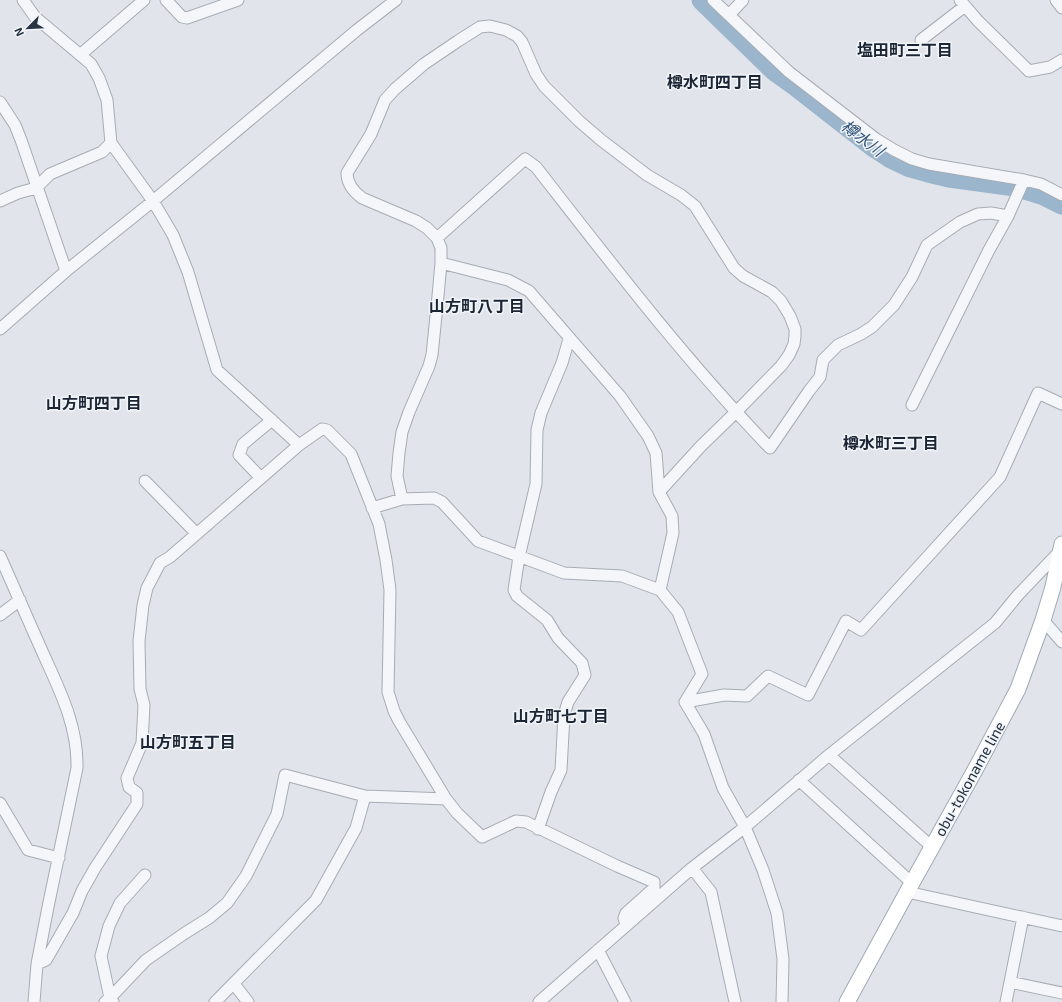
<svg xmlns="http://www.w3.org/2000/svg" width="1062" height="1002" viewBox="0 0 1062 1002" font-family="'Exo 2','Noto Sans JP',sans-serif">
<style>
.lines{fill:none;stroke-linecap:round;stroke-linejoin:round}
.river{stroke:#9bb5cc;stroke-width:21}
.minor-casing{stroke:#a6acb5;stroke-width:13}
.major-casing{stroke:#a0aab7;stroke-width:17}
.minor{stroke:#f4f6f9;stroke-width:11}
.major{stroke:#fff;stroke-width:15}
.labels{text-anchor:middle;stroke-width:3;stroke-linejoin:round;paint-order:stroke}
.street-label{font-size:15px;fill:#293443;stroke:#f1f4f8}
.neighbourhood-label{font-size:16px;font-weight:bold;fill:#1b2534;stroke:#f1f4f8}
.water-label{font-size:16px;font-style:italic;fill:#315579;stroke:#f1f4f8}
</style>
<rect width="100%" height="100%" fill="#e1e5eb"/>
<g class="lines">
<path class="river" d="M702,0l73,71 21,15 78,61 17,11 19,9 18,5 21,5 66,9 29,9 18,9"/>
<defs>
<path id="minor" d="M23,0l12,17 56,47 8,14 8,22 4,43 42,58 20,34 15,37 29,98 82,75
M166,0l16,17 5,1 51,-18
M713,0l76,72 87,67 18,11 18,9 17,5 95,16 17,4 21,11
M960,0l18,21 51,50 21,-4 12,-7
M1056,0l6,8
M729,15l14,-15
M921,40l44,-34
M80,55l64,-55
M0,102l15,23 6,15 45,131
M0,201l18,-8 18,-5 14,-14 52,-22 9,-9
M437,238l88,-79 11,8c75,96 149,193 234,281l39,-57 11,-14 3,-17 15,-15 23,-11 11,-7 22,-22 18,-28 15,-32 33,-23 18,-8 13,-1 17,3
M441,263l67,17 21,11 91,105 28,40 8,17 3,39 13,24 1,17 -13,57
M0,329l66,-58 87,-70 204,-171 39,-30
M912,405l77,-155 19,-34 16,-36
M261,478l-22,-23 4,-11 29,-24
M145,481l51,52
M402,499l-5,-23 2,-23 3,-21 7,-20 20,-46 3,-11 6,-59 3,-33v-15l-4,-10 -10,-10 -11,-7 -54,-23c-8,-6 -15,-14 -15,-25l24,-39 14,-34 10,-11 29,-25 34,-23 22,-14 10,-1 16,4 11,6 5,6 14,32 8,12 35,35 22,19 46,35 34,20 14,11 39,62 9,8 29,16 9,9 9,15 5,13v7l-1,8 -5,11 -8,11 -45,46 -35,34 -42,46
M372,508l30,-9 32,-1 8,4 36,39 86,32 58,3 38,14 18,22 24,62 -17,28
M0,556c14,32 28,63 42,95 17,38 36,74 35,117l-29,139 -11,57 -3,38
M0,615l20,-15
M1043,620l19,22
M685,702l39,-7 23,1 21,-20 40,19 38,-74 15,9 139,-153 38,-84 24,11
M685,702l19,32 19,54 22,39 18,43 14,43 6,46 -1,43
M829,755l103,92
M799,780l113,103
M0,803l28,47 31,8
M538,829l13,-37 10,-22 3,-55 4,-13 17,-27 -3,-12 -24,-25 -11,-18 -30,-24 -3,-6 5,-33 17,-73 1,-54 4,-17 21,-50 7,-24
M692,868l19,24 24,110
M907,892l155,34
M598,950l27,52
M37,964l9,-4 27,-47 9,-22 13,-23 42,-64v-11l-8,-6 -2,-9 15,-35 2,-38 -4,-16 -1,-48 4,-36 4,-17 13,-25 10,-6 129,-112 23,-16 5,1 24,24 28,70 7,36 4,30 -2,102 6,19 5,10 47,78 11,14 25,24 34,-16 10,1 91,44 37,16v6l-28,25 -2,5 2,7
M1010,982l52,11
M234,984l14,18
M105,1002l5,-4 36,-38 39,-27 24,-15 18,-15 19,-27 31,-62 8,-39 80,21 81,3
M113,1002l-3,-4 -9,-42 8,-30 11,-23 25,-28
M215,1002l101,-102 40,-72 9,-32
M539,1002l153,-134 53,-41 84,-72 166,-132 23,-28 42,-44
M1006,1002l17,-85"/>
<path id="major" d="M847,1002l65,-119 63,-113 43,-81 25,-69 10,-33 9,-43"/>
</defs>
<use href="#minor" class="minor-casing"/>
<use href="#major" class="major-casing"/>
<use href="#minor" class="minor"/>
<use href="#major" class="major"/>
</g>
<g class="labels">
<g class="street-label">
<text transform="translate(970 779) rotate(-61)" y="5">obu-tokoname line</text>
</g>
<g class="neighbourhood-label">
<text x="905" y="56">塩田町三丁目</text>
<text x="715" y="88">樽水町四丁目</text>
<text x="477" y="312">山方町八丁目</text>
<text x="94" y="409">山方町四丁目</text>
<text x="891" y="449">樽水町三丁目</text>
<text x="561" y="722">山方町七丁目</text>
<text x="188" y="748">山方町五丁目</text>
</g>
<g class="water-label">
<text transform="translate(863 138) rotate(37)" y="6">樽水川</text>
</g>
</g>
<g transform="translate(28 28) rotate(246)" stroke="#f1f4f8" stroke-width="3" paint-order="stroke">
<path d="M0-3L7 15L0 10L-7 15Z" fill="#293443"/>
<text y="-6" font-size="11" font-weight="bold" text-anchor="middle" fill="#293443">N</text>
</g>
</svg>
